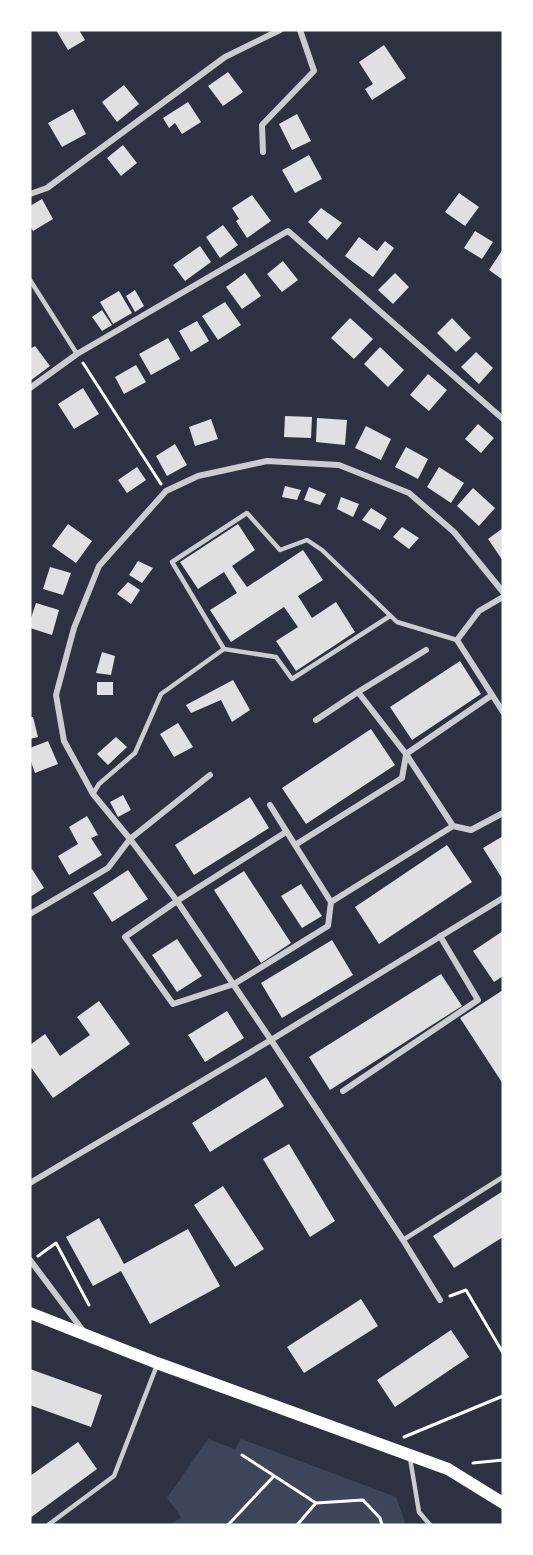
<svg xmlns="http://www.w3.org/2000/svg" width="533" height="1555" viewBox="0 0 533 1555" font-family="'DejaVu Sans',sans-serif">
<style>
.green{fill:#3c4559}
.building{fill:#e0e0e3}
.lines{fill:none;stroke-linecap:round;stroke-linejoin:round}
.path{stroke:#fff;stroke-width:3}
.service{stroke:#caccd0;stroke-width:4.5}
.minor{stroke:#caccd0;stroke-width:6}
.secondary{stroke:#fff;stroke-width:12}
</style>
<rect width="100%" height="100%" fill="#2d3142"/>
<path class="green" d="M208,1439l27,10 6,-10 155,58 10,28h-236l11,-8 -14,-19z"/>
<path class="building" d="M56,30h23l6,10 -17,10z
M384,45l22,33 -34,22 -7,-11 8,-5 -14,-22z
M228,72l15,20 -20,14 -15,-20z
M124,85l15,19 -22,18 -15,-20z
M188,102l13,20 -19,12 -7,-11 -6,5 -6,-10z
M73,109l13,25 -24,13 -14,-24z
M297,114l14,27 -19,9 -13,-26z
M123,145l14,18 -16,13 -14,-18z
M309,155l13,24 -27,14 -13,-23z
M459,193l20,14 -14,19 -20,-14z
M252,195l19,26 -24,17 -11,-17 3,-2 -7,-11z
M42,199l11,20 -20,12 -3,-5v-20z
M321,208l21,15 -15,17 -19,-18z
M223,225l15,20 -18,13 -14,-21z
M475,231l18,11 -11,17 -18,-11z
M359,237l18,14 8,-10 9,7 -21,29 -28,-21z
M200,246l11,16 -26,19 -12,-16z
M503,249v31l-14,-10z
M283,261l15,19 -16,12 -15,-18z
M245,273l16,23 -19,13 -16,-22z
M395,273l14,14 -16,17 -15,-14z
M135,290l9,16 -9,6 -9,-16z
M119,291l13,22 -19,11 -13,-22z
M225,302l16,23 -23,15 -16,-24z
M102,310l10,15 -10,6 -10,-14z
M350,318l23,21 -19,20 -23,-21z
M452,318l19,20 -15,14 -19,-19z
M197,321l12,20 -18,11 -12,-21z
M168,338l12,21 -29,16 -12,-21z
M35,346l15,20 -20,15v-32z
M380,347l24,23 -16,17 -24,-23z
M476,352l17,16 -14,16 -18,-17z
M136,365l10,17 -22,12 -9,-17z
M428,374l19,16 -18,21 -19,-16z
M83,388l16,26 -25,15 -16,-25z
M285,416l27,1 -1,21 -27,-1z
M317,418l30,2 -2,25 -29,-3z
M211,419l7,20 -23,7 -6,-19z
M478,424l16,14 -13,15 -16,-14z
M366,426l25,13 -10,21 -26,-12z
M175,444l12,21 -20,11 -11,-20z
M406,447l22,12 -10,20 -23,-12z
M137,467l9,13 -19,13 -9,-13z
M439,467l25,16 -13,20 -24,-16z
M285,486l16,4 -4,10 -15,-3z
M309,487l17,7 -6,11 -16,-5z
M473,488l22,20 -16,18 -22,-20z
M341,497l18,7 -6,13 -16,-8z
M371,508l16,10 -7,12 -18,-10z
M68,524l24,17 -16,22 -24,-17z
M238,524l17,26 -23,16 15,21 56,-37 20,30 -25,16 14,22 24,-16 19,30 -59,39 -20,-30 22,-14 -14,-20 -53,35 -21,-32 27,-17 -13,-21 -26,17 -18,-27z
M402,527l17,11 -10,11 -16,-12z
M503,528v33l-15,-22z
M138,561l15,7 -11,15 -13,-8z
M50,567l21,6 -8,22 -20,-6z
M128,582l12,8 -9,14 -14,-10z
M36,603l23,7 -7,25 -22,-7v-7z
M102,652l13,4 -4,19 -15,-2z
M460,661l21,33 -69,46 -22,-33z
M233,680l17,30 -18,12 -11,-22 -30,13 -5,-8z
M97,682h16v13h-16z
M30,717h3l5,20 -8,2z
M178,723l15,24 -19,10 -14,-23z
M371,729l24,36 -89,59 -24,-36z
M116,737l11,10 -19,18 -11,-11z
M48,741l10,23 -23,9 -5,-14v-11z
M123,795l8,15 -13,7 -8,-15z
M250,797l19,31 -75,47 -19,-30z
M87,816l11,19 -7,3 11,17 -33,20 -11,-19 20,-12 -9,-17z
M503,836v44l-20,-32z
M447,845l25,37 -93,62 -24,-37z
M32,869l12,19 -14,9v-27z
M128,870l20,29 -36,23 -19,-29z
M244,871l47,72 -30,20 -47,-73z
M301,884l21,32 -20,12 -21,-32z
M503,931v45l-9,6 -21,-31z
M177,939l25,37 -25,16 -25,-37z
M332,940l21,35 -71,43 -21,-35z
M441,974l21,32 -132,84 -21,-33z
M503,990v94l-43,-66z
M99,1001l31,43 -77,54 -23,-32v-21l15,-11 15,22 30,-21 -13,-18z
M227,1011l17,27 -39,24 -17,-27z
M266,1077l18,29 -74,46 -18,-29z
M289,1144l46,77 -25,16 -47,-78z
M223,1186l41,63 -29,18 -41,-62z
M503,1191v46l-49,31 -21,-32z
M99,1218l25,46 64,-35 32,57 -70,38 -29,-53 -28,15 -27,-49z
M361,1299l17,27 -74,47 -17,-26z
M451,1330l18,27 -74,50 -18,-27z
M30,1369l72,26 -11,32 -61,-22z
M78,1442l19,27 -67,49v-42z"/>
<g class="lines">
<path class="path" d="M83,363l78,121
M38,1256l18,-13 33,62
M450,1296l16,-6 37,63
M404,1437l99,-41
M242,1455l74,48 47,-3 17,18 2,7
M473,1463l30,-3
M228,1525l46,-49
M297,1525l19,-22"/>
<path class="service" d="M30,280l47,74
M224,649l-52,-87 75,-49 33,37 27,-10 15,10 75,72 60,18
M93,794l6,-10 36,-31 26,-59 63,-45 52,8 16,22 98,-63
M403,1240l100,-63
M410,1458l9,54 11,13
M48,1525l66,-49 43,-111"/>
<path class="minor" d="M263,152l-1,-27 52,-54 -14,-41
M30,194l17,-6 178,-131 55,-27
M30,388l47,-34 211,-123 215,188
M503,597l-24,14 -22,29 46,72
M426,650l-68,42 48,62 86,-59
M316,720l42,-28
M270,805l25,40 107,-67 4,-23
M453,826l18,4 32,-17
M286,832l-109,69 -52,36 48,67 61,-20 94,-58 3,-24 -36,-57
M331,902l122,-76 -47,-72
M30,914l78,-46 22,-29 80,-64
M343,1091l135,-91 -38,-64
M30,1183l241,-143 232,-142
M30,1260l54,72
M440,1300l-37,-60 -132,-200 -94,-139 -47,-62 -37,-45 -29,-53 -8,-46 18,-67 25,-62 67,-75 32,-15 69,-15 72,4 70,28 45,39 49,60"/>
<path class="secondary" d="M30,1313l127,50 291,106 55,34"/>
</g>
<rect width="533" height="1555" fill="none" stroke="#ffffff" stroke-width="63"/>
</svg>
